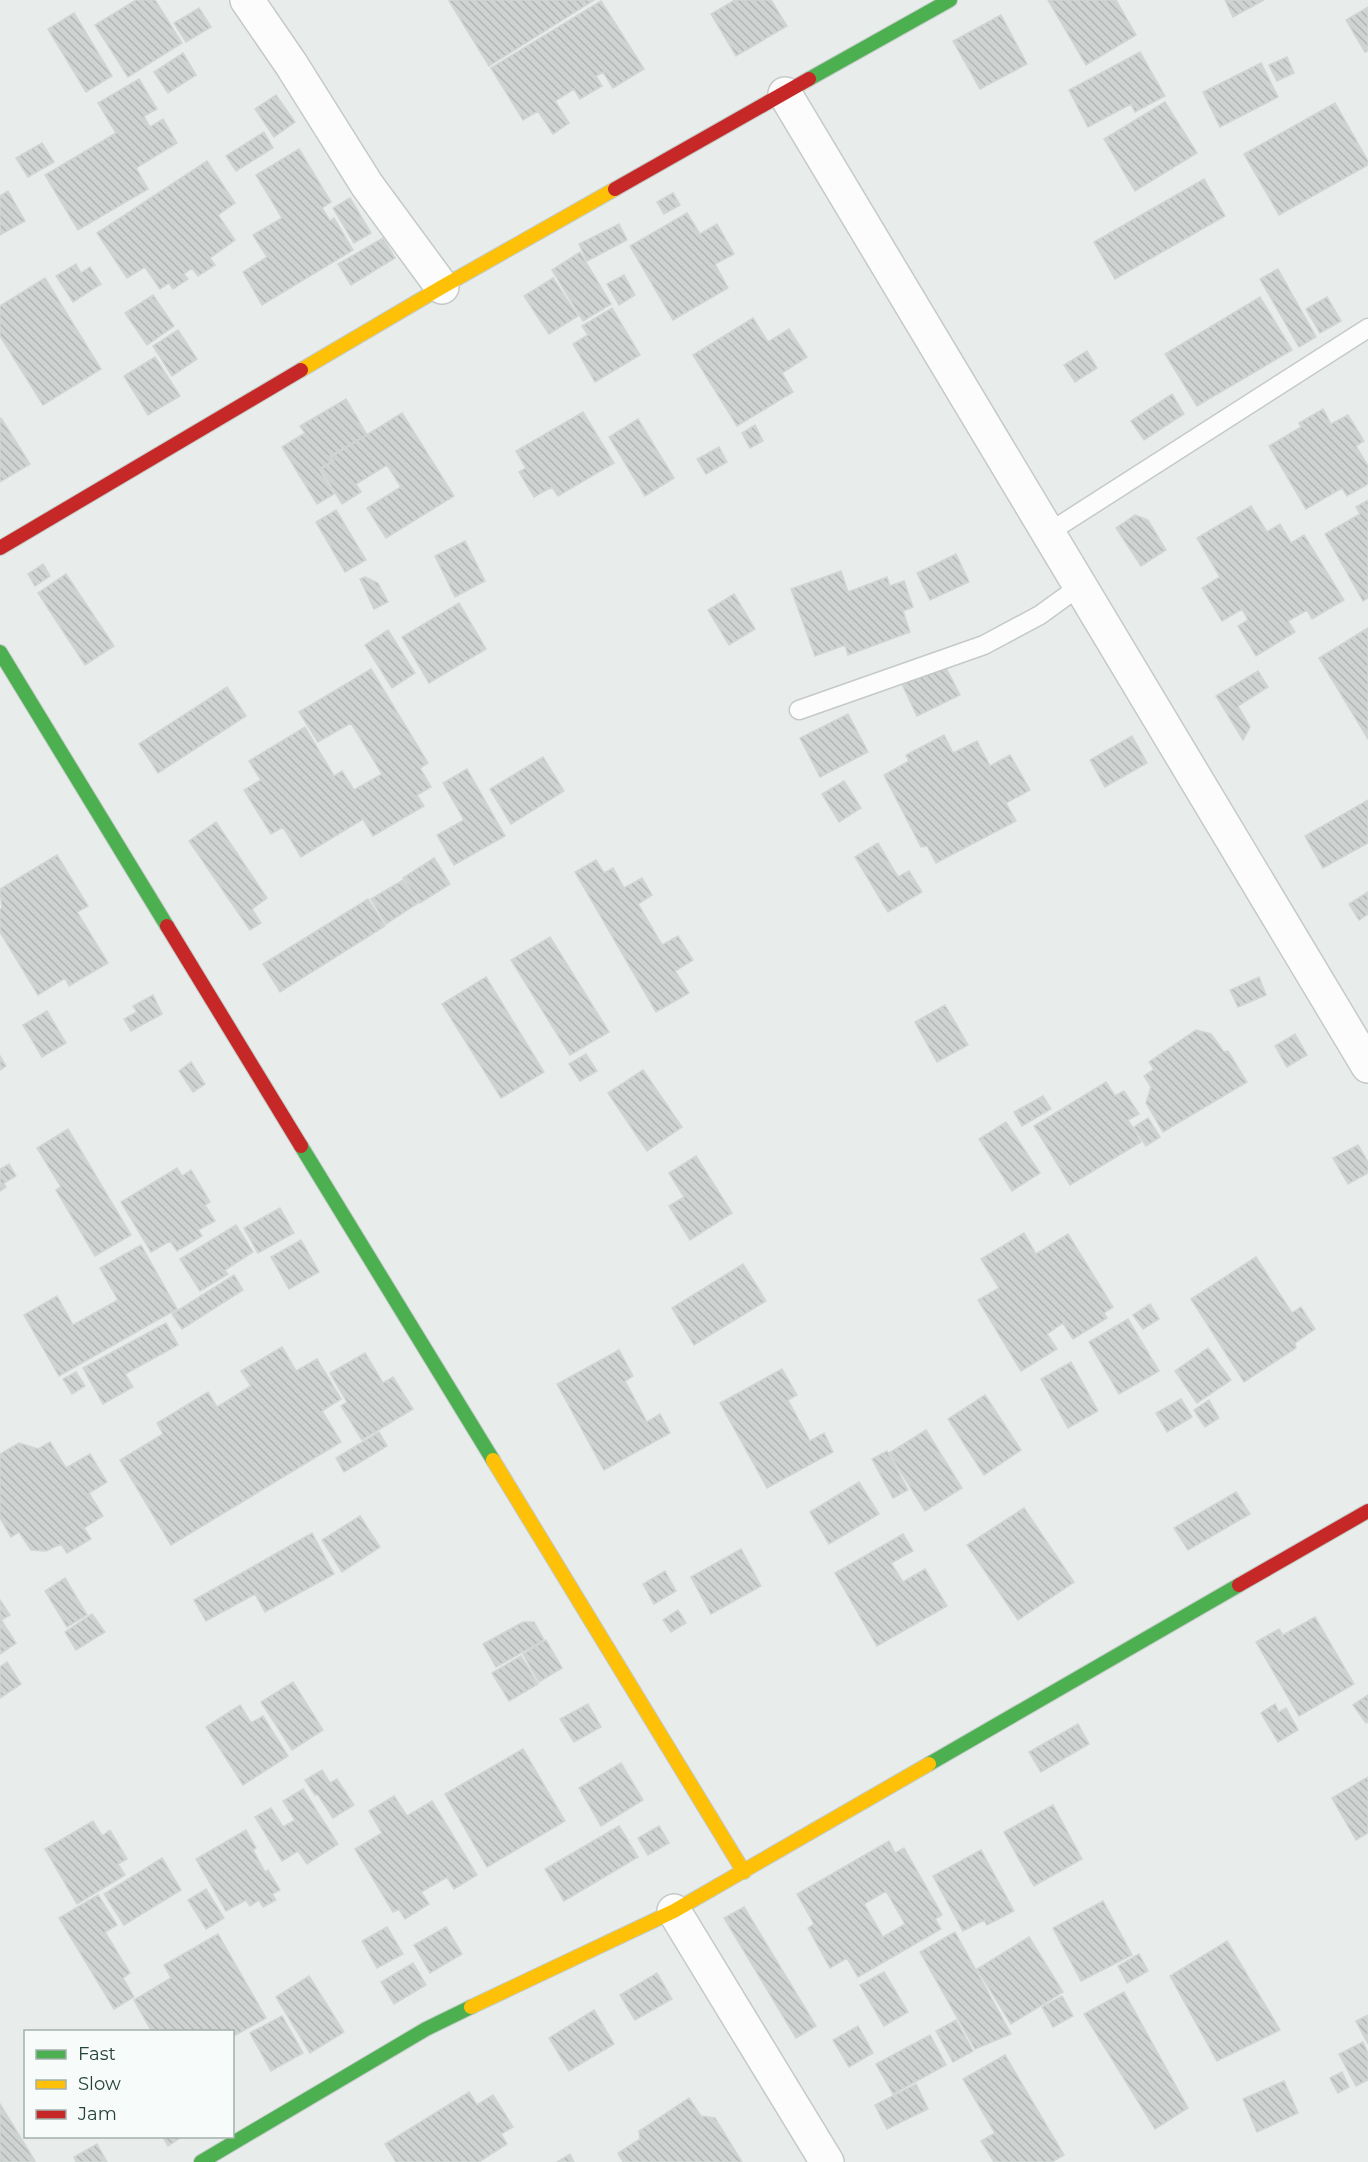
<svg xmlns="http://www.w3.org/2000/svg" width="1368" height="2162" viewBox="0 0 1368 2162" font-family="Montserrat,sans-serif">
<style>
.building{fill:url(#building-back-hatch);stroke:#d1d6d4;stroke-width:1.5;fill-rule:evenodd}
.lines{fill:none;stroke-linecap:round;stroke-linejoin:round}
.lane-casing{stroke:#c5cac8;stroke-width:21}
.street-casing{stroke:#c5cac8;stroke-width:36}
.fast-casing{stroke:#c3cbc8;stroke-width:16}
.slow-casing{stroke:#c3cbc8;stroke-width:16}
.jam-casing{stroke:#c3cbc8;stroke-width:16}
.lane{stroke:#fcfcfc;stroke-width:18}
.street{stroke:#fcfcfc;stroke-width:33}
.fast{stroke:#4caf50;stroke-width:14}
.slow{stroke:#ffc107;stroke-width:14}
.jam{stroke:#c62828;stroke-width:14}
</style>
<defs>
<pattern id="building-back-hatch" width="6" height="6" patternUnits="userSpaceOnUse" patternTransform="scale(1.5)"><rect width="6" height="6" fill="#cfd4d2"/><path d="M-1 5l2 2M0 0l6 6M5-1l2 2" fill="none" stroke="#b2b7b5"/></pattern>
</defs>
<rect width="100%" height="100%" fill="#e8edeb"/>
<path class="building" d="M136,0h19l27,43 -54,34 -33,-52z
M452,0h142l-105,66 -40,-65z
M735,0h36l16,26 -51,30 -25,-42z
M1048,0h68l20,35 -50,30z
M1225,0h39l-31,17z
M601,1l43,68 -31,19 -10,-16 -7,4 6,10 -22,13 -6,-10 -19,12 14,22 -16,11 -15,-23 -15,9 -32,-52z
M1368,7v44l-3,1 -19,-32z
M199,8l12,19 -25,15 -12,-19z
M74,13l38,63 -26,16 -38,-63z
M1001,15l26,49 -47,25 -27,-48z
M1140,52l25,44 -30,16 -4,-8 -43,23 -19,-37z
M183,53l13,22 -28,18 -14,-21z
M1287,57l7,16 -17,8 -8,-16z
M1261,63l17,34 -58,30 -17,-35z
M139,79l18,30 -13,7 6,11 13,-8 14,24 -41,25 12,21 -70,41 -33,-55 71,-42 -18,-30z
M276,95l19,27 -21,15 -19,-28z
M1165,102l32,51 -62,38 -31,-52z
M1335,103l33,58v4l-89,50 -35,-61z
M264,132l9,16 -37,23 -10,-15z
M42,143l12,19 -26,15 -12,-19z
M299,149l32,53 -9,6 8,13 4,-3 19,32 -91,55 -19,-33 24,-15 -14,-22 29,-17 -26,-43z
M207,161l28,42 -17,12 17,25 -25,18 5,7 -17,11 -6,-8 -8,6 4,5 -15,10 -4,-6 -9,6 -15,-22 -18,11 -30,-45z
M1204,179l21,37 -110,63 -21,-37z
M8,191l17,30 -25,14v-39z
M673,193l7,12 -16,9 -7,-12z
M350,198l21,35 -17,10 -21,-35z
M687,213l13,21 17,-10 17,30 -19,10 13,24 -55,32 -43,-74z
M619,224l8,16 -40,21 -8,-17z
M383,238l12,20 -44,27 -13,-21z
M580,252l31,52 -28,17 -31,-51z
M76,264l5,9 9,-6 11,17 -28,18 -17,-26z
M1278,269l38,68 -17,10 -39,-68z
M624,275l11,20 -16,10 -12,-21z
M45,278l56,91 -58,36 -43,-69v-30z
M553,278l25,38 -29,18 -25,-38z
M153,295l21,31 -27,19 -22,-32z
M1260,297l32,53 -95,56 -32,-52z
M1327,297l14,24 -21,12 -14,-24z
M612,308l28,47 -45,27 -22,-38 15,-9 -6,-9z
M753,318l15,24 21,-13 18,28 -25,16 11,19 -56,34 -44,-71z
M178,330l19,29 -25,17 -19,-30z
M1087,351l10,17 -22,14 -11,-17z
M155,357l25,39 -32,19 -24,-39z
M1172,394l12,20 -40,26 -13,-19z
M346,399l21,36 -37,21 3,5 -14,8 15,25 -17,10 -35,-57 23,-14 -5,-7z
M1323,409l8,15 17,-9 16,26 -8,5 12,20v18l-21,12 -5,-8 -36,21 -37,-63 32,-19 -2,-4z
M583,412l31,51 -56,33 -6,-9 -18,10 -15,-25 7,-4 -10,-17z
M402,413l52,83 -68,42 -19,-30 34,-21 -14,-22 -31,19 5,8 -19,12 -21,-35 13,-8 -3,-4z
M1,418l29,46 -30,18v-63z
M638,419l36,59 -29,18 -36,-59z
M755,425l8,16 -13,7 -8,-15z
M719,447l8,15 -21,12 -9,-15z
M1368,500v98l-5,3 -38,-67 35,-20 -4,-7z
M1251,506l16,26 13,-8 11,19 13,-8 40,65 -32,19 -5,-9 -19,11 7,11 -39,24 -18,-30 10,-6 -6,-11 -20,12 -20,-33 18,-11 -23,-39z
M336,510l30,50 -21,12 -29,-50z
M1135,515l13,5 18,30 -25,16 -25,-38z
M465,541l20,40 -30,16 -20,-41z
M956,554l13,28 -39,18 -13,-27z
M43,564l7,12 -15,10 -7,-12z
M841,571l7,21 39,-15 3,9 14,-5 9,26 -10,4 7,21 -62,23 -3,-10 -30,11 -24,-67z
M66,574l48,72 -29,19 -47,-72z
M365,577l13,6 10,19 -14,7 -14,-30z
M734,594l21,35 -26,16 -21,-35z
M459,603l27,46 -57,34 -27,-46z
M1368,628v111l-49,-81z
M388,630l27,43 -23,15 -27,-43z
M944,664l16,31 -43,21 -15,-32z
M371,669l57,94 -8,5 11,19 -14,8 7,11 -51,30 -10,-17 -62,38 -18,-30 -12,7 -27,-44 17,-10 -12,-19 56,-34 29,49 8,-5 12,19 28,-16 -31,-51 -33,19 -19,-30z
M1258,671l10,16 -30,19 12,21 -7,13 -27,-44z
M227,687l19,29 -88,57 -19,-29z
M848,714l20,38 -48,25 -20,-39z
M944,735l9,18 24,-12 13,25 20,-11 20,35 -24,13 10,18 -80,42 -9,-17 -6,1 -37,-72 25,-14 -3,-6z
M1132,736l15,27 -42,24 -15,-27z
M543,757l21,34 -53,33 -21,-35z
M467,769l38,67 -51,29 -17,-30 27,-15 -21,-37z
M844,781l17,27 -22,14 -17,-28z
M1368,800v43l-45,25 -18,-32z
M216,822l51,76 -15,11 9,14 -11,7 -61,-89z
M878,843l20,34 11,-6 13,21 -34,20 -33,-55z
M57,855l31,51 -11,6 31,51 -39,23 -4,-8 -27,17 -38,-63v-23l2,-1 -2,-19z
M434,858l16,26 -30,19 -17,-25z
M596,860l8,13 9,-5 11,20 18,-10 10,17 -14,9 24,41 16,-9 15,24 -18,11 14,22 -33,19 -81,-140z
M403,880l15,23 -32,21 -15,-25z
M1368,892v22l-9,6 -10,-16z
M368,899l17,27 -105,66 -17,-28z
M550,937l59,95 -39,23 -59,-95z
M486,977l58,95 -43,26 -59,-94z
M1259,977l7,18 -28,12 -8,-17z
M153,995l9,19 -31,17 -7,-12 13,-7 -4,-6z
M945,1005l23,40 -31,17 -22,-40z
M47,1011l19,32 -24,14 -19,-32z
M1196,1030l15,4 13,18 4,-1 19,31 -84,50 -17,-29 5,-16 -7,-11 10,-7 -5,-7z
M1295,1034l12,21 -20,12 -12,-21z
M586,1054l11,17 -17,10 -11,-17z
M0,1056l6,10 -6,4z
M191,1062l14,22 -12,8 -14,-21z
M643,1070l39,57 -35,24 -39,-58z
M1106,1082l9,14 9,-5 15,23 -11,6 13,22 -71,43 -36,-59z
M1043,1096l8,13 -29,17 -8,-14z
M1148,1118l12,19 -14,9 -12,-19z
M1006,1122l34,51 -28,18 -33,-52z
M68,1129l63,106 -36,21 -39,-66 5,-3 -24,-39z
M1358,1145l10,17v11l-20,11 -15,-26z
M696,1156l36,57 -42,27 -21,-34 15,-9 -15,-24z
M9,1164l7,12 -12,7 2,4 -6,4v-22z
M177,1168l5,8 9,-6 19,32 -5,3 10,16 -17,9 4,6 -25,15 -7,-10 -19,11 -30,-50z
M280,1208l14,25 -36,20 -14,-25z
M236,1225l17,27 -28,18 3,4 -28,17 -20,-32z
M1024,1233l12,21 32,-20 45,73 -9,6 3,5 -34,21 -10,-16 -16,11 10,15 -36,22 -43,-71 21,-12 -18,-29z
M301,1240l18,32 -30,17 -18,-32z
M141,1245l36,64 -118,67 -35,-61 33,-19 16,29 45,-25 -18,-32z
M1256,1257l36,56 9,-6 14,22 -20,14 1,5 -52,34 -53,-83z
M743,1264l23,37 -72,44 -22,-37z
M234,1275l9,15 -61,39 -10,-15z
M1150,1304l9,15 -16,10 -10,-14z
M1128,1319l31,52 -40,23 -30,-52z
M166,1323l12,22 -53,29 8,13 -30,17 -20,-36z
M282,1347l14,24 21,-12 24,40 -19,12 19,31 -170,103 -51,-85 43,-26 -6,-11 51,-31 9,15 34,-21 -10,-15z
M1208,1348l23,32 -34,23 -22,-32z
M619,1350l14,26 -8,5 22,41 13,-8 10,19 -66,37 -47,-86z
M365,1353l18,30 10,-6 20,32 -51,31 -21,-34 6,-4 -17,-29z
M1071,1362l27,49 -30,17 -27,-49z
M782,1369l15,26 -9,5 22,41 14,-8 9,19 -66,36 -47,-85z
M76,1372l9,14 -13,8 -9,-15z
M985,1395l36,55 -37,25 -36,-56z
M1181,1399l11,18 -25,15 -11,-19z
M1209,1400l10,18 -14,9 -11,-17z
M926,1430l36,58 -37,23 -36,-58z
M379,1432l8,14 -43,26 -8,-14z
M50,1442l16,26 24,-14 17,28 -18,11 14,23 -19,12 7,11 -24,14 -6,-9 -15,7 -15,-1 -12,-18 -8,5 -11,-19v-64l19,-11 19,6z
M887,1451l21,39 -15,8 -21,-39z
M859,1482l20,32 -50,30 -19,-32z
M1236,1492l14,22 -62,36 -14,-22z
M1024,1508l50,74 -56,38 -51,-75z
M360,1516l20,31 -38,25 -20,-32z
M312,1533l22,41 -69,38 -10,-18 -49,27 -12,-21z
M903,1534l10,17 -22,12 12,19 22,-13 22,37 -70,40 -42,-73z
M741,1549l20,37 -50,28 -20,-37z
M665,1571l11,20 -22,13 -11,-20z
M65,1578l22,37 -20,12 -22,-36z
M0,1600l10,15 -9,5 15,23 -16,11z
M678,1610l8,13 -15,9 -8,-12z
M92,1614l13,18 -29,18 -11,-18z
M1315,1617l39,67 -55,32 -43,-74 23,-13 4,6z
M523,1622h11l10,18 -48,27 -13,-23z
M546,1640l16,28 -23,14 -16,-28z
M521,1656l17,28 -29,17 -17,-28z
M7,1662l14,22 -21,14v-31z
M293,1682l30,48 -31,20 -31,-48z
M1368,1695v27l-2,1 -13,-18z
M588,1704l13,23 -27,15 -14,-23z
M1275,1704l4,8 7,-4 12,22 -20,12 -17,-29z
M240,1705l11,18 12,-7 25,40 -45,29 -37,-58z
M1078,1724l11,20 -48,28 -12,-20z
M523,1749l42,72 -78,46 -42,-73z
M621,1763l22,37 -42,26 -22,-38z
M322,1770l8,13 7,-4 17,26 -21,13 -15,-23h-3l-10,-15z
M1368,1777v56l-12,7 -24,-42z
M303,1789l35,55 -31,20 -9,-13 -16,10 -27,-44 16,-9 12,19 12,-7 -12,-19z
M394,1796l13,20 25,-15 45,74 -23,14 -7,-12 -26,15 8,12 -24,15 -6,-10 -6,3 -38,-63 27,-16 -13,-22z
M1053,1805l29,54 -48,27 -30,-54z
M93,1821l9,15 8,-6 17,29 -9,5 7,11 -48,29 -32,-55z
M619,1826l19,31 -74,44 -19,-32z
M659,1826l10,17 -21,12 -10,-17z
M246,1830l10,18 -3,2 12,22 3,-2 12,20 -8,4 4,6 -13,7 -4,-7 -9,6 -4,-6 -20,11 -30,-52z
M889,1841l6,12 9,-5 38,67 -7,4 6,10 -83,48 -11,-19 -17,10 -22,-40 6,-4 -17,-30zM886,1891l19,33 -22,13 -19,-33z
M981,1850l33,61 -27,14 -3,-5 -21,11 -30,-55z
M162,1858l19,32 -57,35 -20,-31z
M206,1889l18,29 -18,11 -18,-29z
M98,1895l19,30 -12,7 25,41 -7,5 11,19 -20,12 -55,-91z
M1103,1901l29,54 -51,26 -28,-53z
M744,1907l72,119 -20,12 -72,-120z
M387,1927l16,27 -26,14 -15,-27z
M446,1927l16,27 -32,19 -16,-28z
M955,1932l56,102 -36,15 -55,-97z
M218,1934l48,84 -34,19v-5h-80l-18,-32 37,-22 -7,-13z
M1029,1937l34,55 -52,32 -34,-55z
M1227,1941l53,89 -63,31 -47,-85z
M1139,1954l9,17 -21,12 -9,-17z
M413,1963l13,22 -32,19 -13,-22z
M884,1972l24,40 -24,14 -24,-41z
M657,1973l15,26 -37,21 -15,-25z
M309,1976l35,56 -34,21 -34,-56z
M1124,1992l64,116 -33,21 -71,-115z
M1062,1996l11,20 -20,11 -11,-20z
M594,2010l20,34 -45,27 -20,-33z
M1368,2015v29l-12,-23z
M282,2016l21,37 -32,18 -21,-38z
M956,2020l17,31 -20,11 -17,-31z
M858,2026l15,27 -24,14 -16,-27z
M930,2035l16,30 -53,29 -17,-30z
M1363,2042l5,11v27l-12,6 -17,-32z
M1005,2055l59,100 -12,7h-58l-13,-21 14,-8 -32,-54z
M1342,2072l7,15 -11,6 -8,-15z
M1284,2081l14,32 -41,19 -14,-33z
M916,2084l12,25 -41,20 -12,-24z
M469,2092l8,13 16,-10 20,32 -12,7 6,10 -28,18h-83l-11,-18z
M689,2098l12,18 14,2 27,44h-119l-5,-9 22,-14 -1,-8z
M0,2104l35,57 -1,1h-34z
M162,2136h21l-15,10z
M97,2144l10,18h-31l-2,-5z
M570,2154l4,8h-17z"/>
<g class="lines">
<defs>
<path id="lane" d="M1048,533l320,-205
M799,710l185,-65 56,-30 40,-29"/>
<path id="street" d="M247,0l44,64 76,121 75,102
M785,94l583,972
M674,1911l153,251"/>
<path id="fast" d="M809,79l141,-79
M0,652l167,274
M301,1146l192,314
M929,1764l310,-179
M201,2162l225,-133 45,-22"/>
<path id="slow" d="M301,370l141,-83 173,-98
M493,1460l251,412
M471,2007l203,-96 255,-147"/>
<path id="jam" d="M615,189l194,-110
M0,548l301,-178
M167,926l134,220
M1239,1585l129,-74"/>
</defs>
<use href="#lane" class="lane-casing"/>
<use href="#street" class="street-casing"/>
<use href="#fast" class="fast-casing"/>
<use href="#slow" class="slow-casing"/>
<use href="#jam" class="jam-casing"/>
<use href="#lane" class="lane"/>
<use href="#street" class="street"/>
<use href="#fast" class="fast"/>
<use href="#slow" class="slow"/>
<use href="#jam" class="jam"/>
</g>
<rect x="24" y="2030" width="210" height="108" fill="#f7fbf9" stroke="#a3b1ad" stroke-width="1.5"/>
<rect x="36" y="2050" width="30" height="9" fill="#4caf50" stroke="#a3b1ad" stroke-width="1.5"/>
<text x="78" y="2060" font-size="18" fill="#24423a">Fast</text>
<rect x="36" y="2080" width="30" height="9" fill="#ffc107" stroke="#a3b1ad" stroke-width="1.5"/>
<text x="78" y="2090" font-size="18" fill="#24423a">Slow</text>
<rect x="36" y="2110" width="30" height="9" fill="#c62828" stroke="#a3b1ad" stroke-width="1.5"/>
<text x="78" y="2120" font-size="18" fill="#24423a">Jam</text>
</svg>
